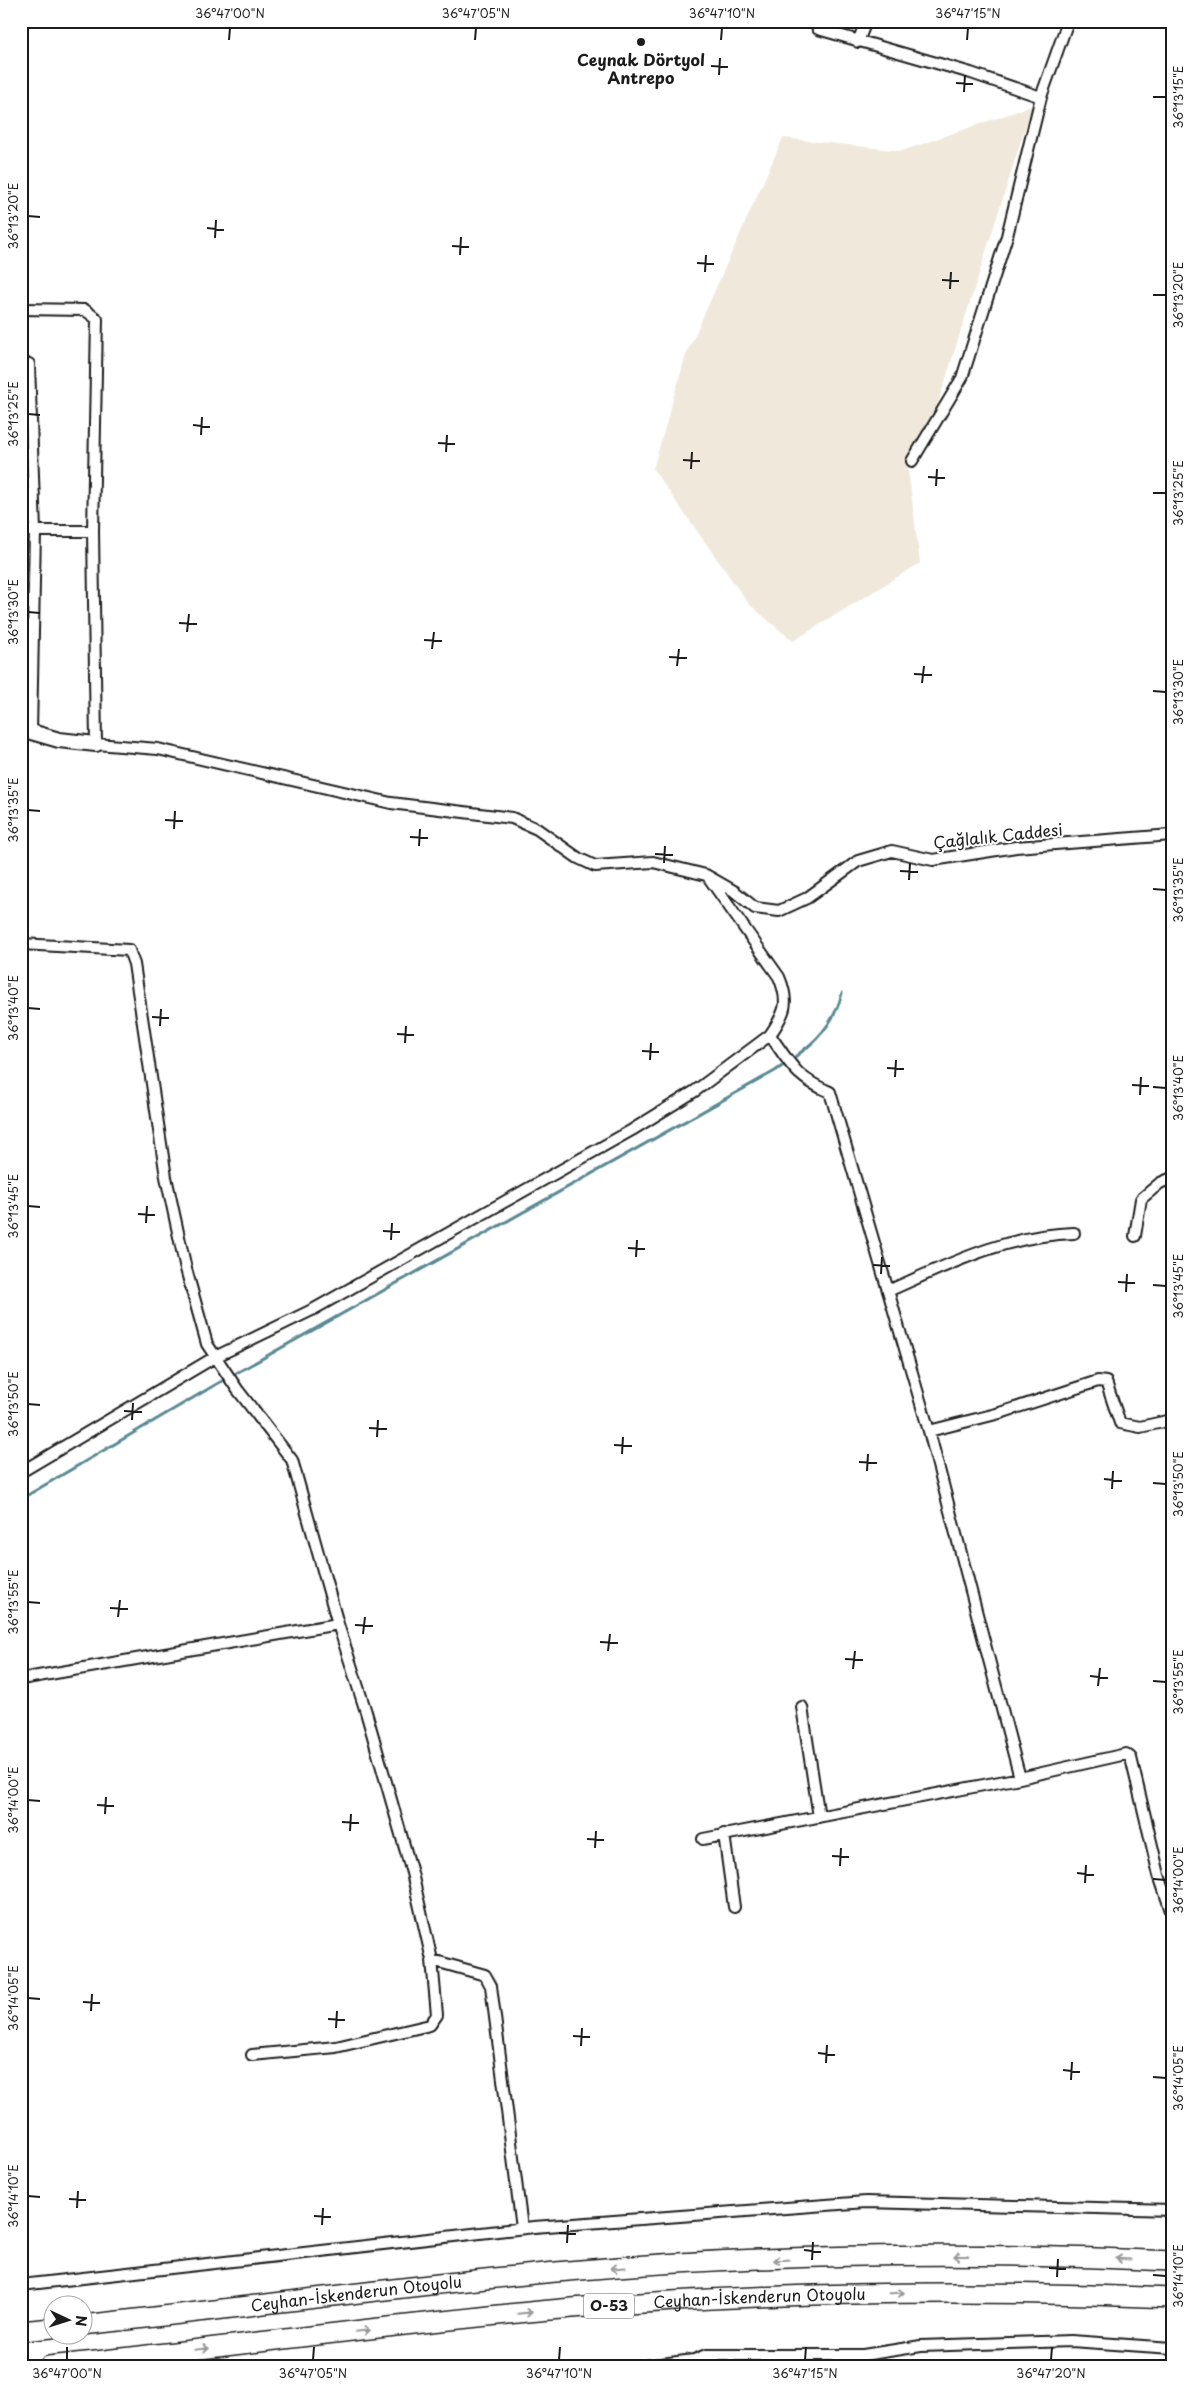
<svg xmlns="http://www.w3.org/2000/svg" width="1193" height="2387" viewBox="0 0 1193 2387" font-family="'Playpen Sans',sans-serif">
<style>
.built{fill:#f0e8da}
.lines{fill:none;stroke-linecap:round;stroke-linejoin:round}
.stream{stroke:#5a8993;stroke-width:3}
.street-casing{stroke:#1c1c1c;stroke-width:14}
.secondary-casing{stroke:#1c1c1c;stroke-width:18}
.highway-casing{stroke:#1c1c1c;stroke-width:22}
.street{stroke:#fff;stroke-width:10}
.secondary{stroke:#fff;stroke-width:14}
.highway{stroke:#fff;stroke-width:19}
.oneway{stroke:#999}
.ticks{fill:none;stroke:#1c1c1c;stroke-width:2}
.poi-dot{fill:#1c1c1c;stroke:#fff;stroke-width:2}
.labels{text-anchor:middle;stroke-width:4;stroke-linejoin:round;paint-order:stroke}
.shield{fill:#fff;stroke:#606060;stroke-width:1}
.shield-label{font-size:15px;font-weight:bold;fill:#1c1c1c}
.poi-label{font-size:16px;font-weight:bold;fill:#1c1c1c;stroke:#fff}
.street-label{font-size:16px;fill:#1c1c1c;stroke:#fff}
.neatline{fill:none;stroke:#1c1c1c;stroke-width:2}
.ticks-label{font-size:12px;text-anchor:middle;fill:#1c1c1c}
</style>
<rect width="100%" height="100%" fill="#fff"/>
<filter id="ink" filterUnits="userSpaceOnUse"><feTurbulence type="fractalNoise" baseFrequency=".02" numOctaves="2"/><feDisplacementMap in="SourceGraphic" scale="10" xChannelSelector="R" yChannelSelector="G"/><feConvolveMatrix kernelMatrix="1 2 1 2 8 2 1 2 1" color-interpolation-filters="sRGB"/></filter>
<g filter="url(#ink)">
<path class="built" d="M1032,106l-98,310 -26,53 12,94 -127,78 -44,-37 -96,-135 33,-114 97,-217 119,13z"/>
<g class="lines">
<path class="stream" d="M21,1499l194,-114 560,-314c31,-21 58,-40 67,-78"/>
<defs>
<path id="street" d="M815,21l3,8 153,44 70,24
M858,42l8,-21
M21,309l64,1 12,9 -4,212 3,213 62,5 233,54 121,15 25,11 41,29 17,8 58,-4 53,13 28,16 21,17 24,3 28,-13 51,-37 34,-10 41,9 83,-13 156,-12
M29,364l6,167 -4,201
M912,461l50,-83 45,-142 34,-139 27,-76
M21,494h13
M21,531h72
M709,878l70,99c11,26 6,36 -9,58 21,30 26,43 60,57l99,339 91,347
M21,944l108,6 5,14 32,213 20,92 21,75 30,45 55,71 46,164 28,88 46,161 20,87 5,55 -7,10 -94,22 -84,8
M1135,1236l6,-37 19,-16 12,-5
M888,1291c61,-27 118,-56 186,-58
M929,1431l71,-18 98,-32 8,1 14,41 20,4 32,-7
M21,1472l194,-115 99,-48 318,-179 63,-39 75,-56
M21,1679l317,-55
M802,1707l17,110
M724,1834l10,73
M703,1839l317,-61 106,-24 5,4 28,117 13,39
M432,1960l53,15 6,11 31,242
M21,2285l513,-58 332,-25 306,8
M644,2366l50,-6 12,-5h157
M850,2366l13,-11 58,-9 150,-5 101,7"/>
<path id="secondary" d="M21,729l38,11 37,4"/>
<g id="highway">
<path id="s1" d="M82,2325c162,-17 324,-40 486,-54 201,-17 403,-20 604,-10"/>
<path d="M21,2331l31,-3"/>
<path id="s2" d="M49,2366c174,-18 349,-43 523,-58 200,-16 400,-19 600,-10"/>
</g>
</defs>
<use href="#street" class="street-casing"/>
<use href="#secondary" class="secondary-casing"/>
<use href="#highway" class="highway-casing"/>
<use href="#street" class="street"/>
<use href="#secondary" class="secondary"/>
<use href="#highway" class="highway"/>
</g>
<defs><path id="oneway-shaft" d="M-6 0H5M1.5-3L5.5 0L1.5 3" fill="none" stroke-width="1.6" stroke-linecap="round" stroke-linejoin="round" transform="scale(1.25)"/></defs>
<g class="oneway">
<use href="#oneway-shaft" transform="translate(961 2256) rotate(180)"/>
<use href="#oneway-shaft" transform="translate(1123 2259) rotate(-177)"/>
<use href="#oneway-shaft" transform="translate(781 2260) rotate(178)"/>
<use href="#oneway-shaft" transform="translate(618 2268) rotate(176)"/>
<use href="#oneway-shaft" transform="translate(897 2293) rotate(-2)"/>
<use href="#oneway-shaft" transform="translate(525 2313) rotate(-6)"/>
<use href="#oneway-shaft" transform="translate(363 2331) rotate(-6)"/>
<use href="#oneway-shaft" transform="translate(202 2349) rotate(-6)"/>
</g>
</g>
<path class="ticks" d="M229,40l1,-12M475,40l1,-12M721,40l1,-12M967,40l1,-12M711,66l17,1M719,75l1,-17M956,83l17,1M964,92l1,-17M1153,97h13M28,216l12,1M207,228l17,2M215,238l1,-18M452,246l17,1M460,255l1,-18M697,263l17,1M705,272l1,-17M942,280l17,1M950,289l1,-17M1153,295h13M28,414l12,1M193,425l17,2M201,435l1,-18M438,443l17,1M446,452l1,-17M683,460l17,1M691,469l1,-17M928,477l17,1M936,486l1,-17M1153,493h13M28,612l12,1M179,623l18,1M187,632l2,-18M424,640l18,1M432,649l2,-17M669,657l18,1M677,666l2,-17M914,674l18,1M922,683l2,-17M1153,691l13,1M28,810l12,1M165,820l18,1M174,829l1,-18M410,837l18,1M419,846l1,-17M655,854l18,1M664,863l1,-17M900,871l18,1M909,880l1,-17M1153,889l13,1M28,1008l12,1M152,1017l17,1M160,1026l1,-17M397,1034l17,1M405,1043l1,-17M642,1051l17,1M650,1060l1,-17M887,1068l17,1M895,1077l1,-17M1132,1085l17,1M1153,1087l13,1M1140,1095l1,-18M28,1206l12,1M138,1214l17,1M146,1223l1,-17M383,1231l17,1M391,1240l1,-17M628,1248l17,1M636,1257l1,-17M873,1265l17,1M881,1274l1,-17M1118,1282l17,1M1153,1285l13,1M1126,1292l1,-18M28,1404l12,1M124,1411l18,1M132,1420l1,-17M369,1428l18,1M377,1437l1,-17M614,1445l18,1M622,1454l1,-17M859,1462l18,1M867,1471l1,-17M1104,1479l18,2M1153,1483l13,1M1112,1489l1,-18M28,1602l12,1M110,1608l18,1M118,1617l2,-17M355,1625l18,1M363,1634l2,-17M600,1642l18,1M608,1651l2,-17M845,1659l18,1M853,1669l2,-18M1090,1676l18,2M1153,1681l13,1M1098,1686l2,-18M28,1800l12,1M97,1805l17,1M105,1814l1,-17M342,1822l17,1M350,1831l1,-17M587,1839l17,1M595,1848l1,-17M832,1856l17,1M840,1866l1,-18M1077,1873l17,2M1153,1879l13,1M1085,1883l1,-18M28,1998l12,1M83,2002l17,1M91,2011l1,-17M328,2019l17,1M336,2028l1,-17M573,2036l17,1M581,2046l1,-18M818,2053l17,2M826,2063l1,-18M1063,2070l17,2M1153,2077l13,1M1071,2080l1,-18M28,2196l12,1M69,2199l17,1M77,2208l1,-17M314,2216l17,1M322,2225l1,-17M559,2233l17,1M567,2243l1,-18M804,2250l17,2M812,2260l1,-18M1049,2268l17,1M1153,2275l13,1M1057,2277l1,-18M67,2360v-13M313,2360l1,-13M559,2360l1,-13M805,2360l1,-13M1051,2360l1,-13"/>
<circle class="poi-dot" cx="641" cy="42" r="5"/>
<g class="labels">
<rect class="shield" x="584" y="2293.5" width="50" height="25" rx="4"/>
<g class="shield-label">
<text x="609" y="2311">O-53</text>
</g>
<g class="poi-label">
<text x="641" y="66">Ceynak Dörtyol<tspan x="641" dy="18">Antrepo</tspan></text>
</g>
<g class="street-label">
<text transform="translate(998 836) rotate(-6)" y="6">Çağlalık Caddesi</text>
<text dy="6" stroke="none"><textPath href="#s1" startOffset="276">Ceyhan-İskenderun Otoyolu</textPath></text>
<text dy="6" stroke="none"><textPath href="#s2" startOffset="714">Ceyhan-İskenderun Otoyolu</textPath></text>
</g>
</g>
<rect width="1193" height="2387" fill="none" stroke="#fff" stroke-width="55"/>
<g transform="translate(68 2320) rotate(94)"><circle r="24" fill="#ffffff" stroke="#a4a4a4"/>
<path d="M0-4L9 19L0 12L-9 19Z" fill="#1c1c1c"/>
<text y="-8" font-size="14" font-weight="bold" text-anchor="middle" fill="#1c1c1c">N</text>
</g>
<rect x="28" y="28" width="1138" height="2332" class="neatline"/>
<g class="ticks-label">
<text x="230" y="18">36°47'00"N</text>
<text x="476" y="18">36°47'05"N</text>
<text x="722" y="18">36°47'10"N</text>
<text x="968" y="18">36°47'15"N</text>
<text transform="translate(1179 97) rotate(-90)" y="4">36°13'15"E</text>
<text transform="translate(14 216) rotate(-90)" y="4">36°13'20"E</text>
<text transform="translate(1179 295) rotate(-90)" y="4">36°13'20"E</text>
<text transform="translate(14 414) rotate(-90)" y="4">36°13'25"E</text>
<text transform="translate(1179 493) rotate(-90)" y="4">36°13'25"E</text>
<text transform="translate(14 612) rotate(-90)" y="4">36°13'30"E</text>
<text transform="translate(1179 692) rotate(-90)" y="4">36°13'30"E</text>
<text transform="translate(14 810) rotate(-90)" y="4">36°13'35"E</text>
<text transform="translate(1179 890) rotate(-90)" y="4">36°13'35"E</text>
<text transform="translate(14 1008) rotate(-90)" y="4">36°13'40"E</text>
<text transform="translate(1179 1088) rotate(-90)" y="4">36°13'40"E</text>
<text transform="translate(14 1206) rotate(-90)" y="4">36°13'45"E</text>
<text transform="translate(1179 1286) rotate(-90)" y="4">36°13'45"E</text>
<text transform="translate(14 1404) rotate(-90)" y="4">36°13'50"E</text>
<text transform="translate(1179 1484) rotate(-90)" y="4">36°13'50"E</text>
<text transform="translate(14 1602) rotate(-90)" y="4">36°13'55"E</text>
<text transform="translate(1179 1682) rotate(-90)" y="4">36°13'55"E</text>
<text transform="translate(14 1800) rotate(-90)" y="4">36°14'00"E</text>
<text transform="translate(1179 1880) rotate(-90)" y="4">36°14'00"E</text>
<text transform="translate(14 1998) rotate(-90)" y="4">36°14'05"E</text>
<text transform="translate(1179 2078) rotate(-90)" y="4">36°14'05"E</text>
<text transform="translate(14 2196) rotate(-90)" y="4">36°14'10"E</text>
<text transform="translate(1179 2276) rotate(-90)" y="4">36°14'10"E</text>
<text x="67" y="2378">36°47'00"N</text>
<text x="313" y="2378">36°47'05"N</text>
<text x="559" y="2378">36°47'10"N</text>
<text x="805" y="2378">36°47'15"N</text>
<text x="1051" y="2378">36°47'20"N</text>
</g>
</svg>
